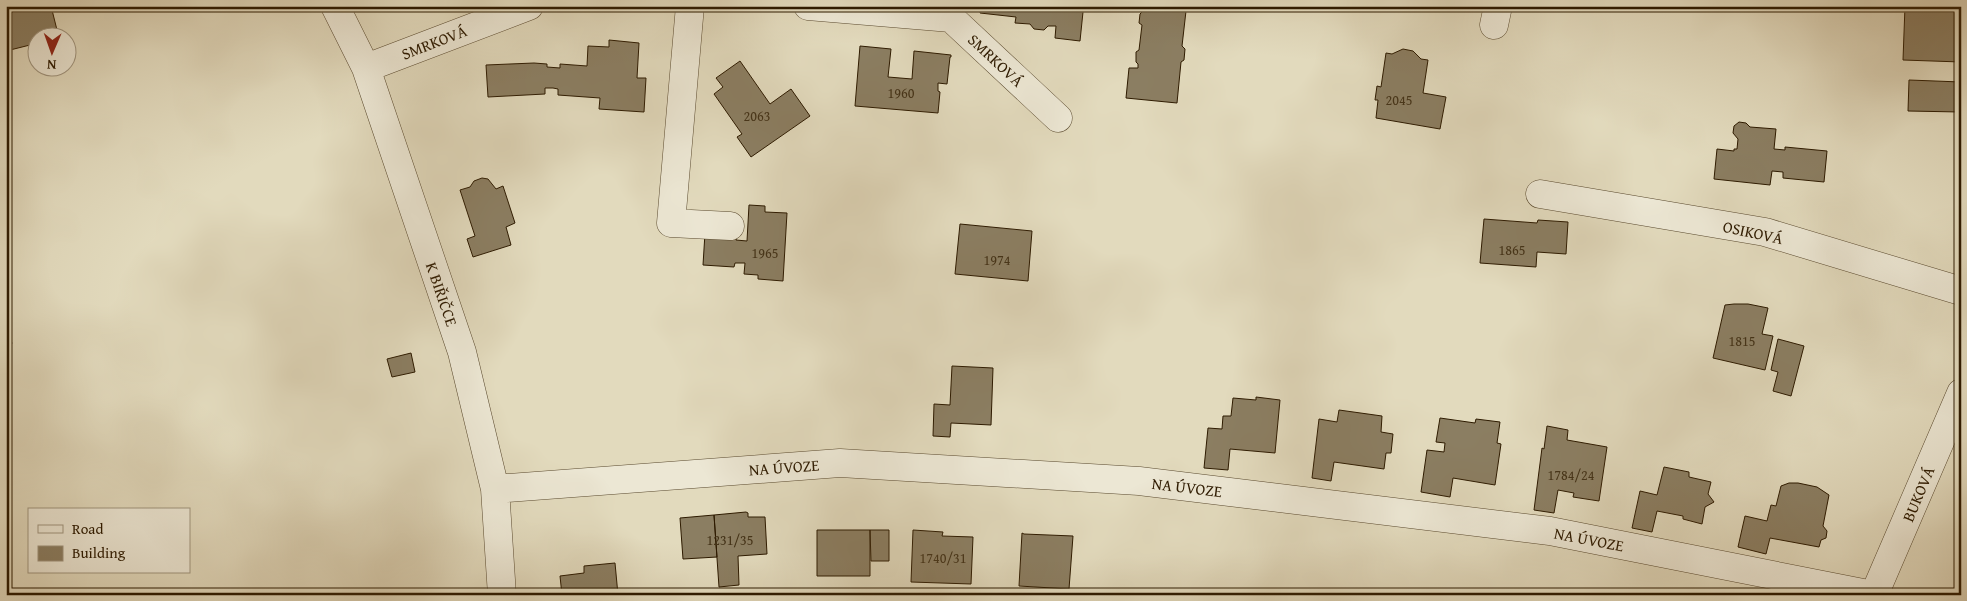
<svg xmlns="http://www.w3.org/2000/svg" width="1967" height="601" viewBox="0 0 1967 601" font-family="'Gentium Book Plus',serif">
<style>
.building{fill:#8b7e62;stroke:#2d1a00}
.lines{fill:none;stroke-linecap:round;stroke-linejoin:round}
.street-casing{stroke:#5a4a2f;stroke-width:29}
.street{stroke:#ece7d4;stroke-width:28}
.labels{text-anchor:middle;stroke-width:4;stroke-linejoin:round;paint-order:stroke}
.number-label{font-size:14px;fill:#443318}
.street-label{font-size:16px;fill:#2d1a00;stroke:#ece7d4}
</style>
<rect width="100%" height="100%" fill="#e2dabd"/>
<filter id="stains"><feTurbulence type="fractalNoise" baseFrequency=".004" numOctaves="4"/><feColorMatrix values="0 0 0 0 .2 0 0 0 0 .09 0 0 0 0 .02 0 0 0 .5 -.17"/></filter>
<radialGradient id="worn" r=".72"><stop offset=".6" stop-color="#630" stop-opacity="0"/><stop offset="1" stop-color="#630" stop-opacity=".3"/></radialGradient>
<path class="building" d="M6,6h45l8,32h-21v5l-32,8z
M981,6h106l-4,6 -3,29 -25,-3 1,-12h-8l-4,4 -10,-1 -4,-5 -15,-1 1,-6 -36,-4z
M1905,6h56v56l-58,-2z
M1144,7l42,4 -4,35 3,3 -1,11 -3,2 -4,41 -51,-5 3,-30h9v-4l-2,-2v-10l3,-2 3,-25 -3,-2 1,-9 3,-3z
M609,40l30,3 -2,35h9l-2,34 -45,-3 1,-11 -42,-3v-6l-5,-1h-8v6l-57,3 -2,-32 48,-2 13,1v3l13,1v-4l27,2 1,-20 21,1z
M860,46l31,3 -3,28 24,2 2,-28 37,4v2h-1l-3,27 -9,-1v8l2,1 -2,21 -83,-7z
M1403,49l10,2 8,8 7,1 -5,33 23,4 -6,32 -64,-11 2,-18h-3l2,-14 4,1 5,-34 6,1z
M740,61l30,43 21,-15 19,27 -59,41 -14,-20 5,-3 -28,-40 9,-7 -7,-9z
M1909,80l52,2 -1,30 -52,-1z
M1739,122l7,1 4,4 26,2 -2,20 11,1v-3l42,4 -3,31 -41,-4v-6l-11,-1 -2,14 -56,-6 3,-30 17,2v-2h3l1,-10 -5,-6 1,-7z
M482,178l6,1 8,10 7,-3 12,37 -9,4 5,18 -38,12 -6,-18 8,-3 -15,-46 10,-3 4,-6z
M749,205l16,1v6l22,1 -4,68 -25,-2v-4l-14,-1 1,-11h-10l-1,4 -31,-2 2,-32 32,2 -1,5 11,1z
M1484,219l53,4 1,-3 30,2 -2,32 -29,-2 -1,15 -56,-4z
M960,224l72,7 -4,50 -73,-7z
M1734,304h14l20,4 -6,26 11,2 -8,34 -52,-12 12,-53z
M6,330l6,13 -6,15z
M1778,339l26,7 -13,50 -18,-5 5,-19 -7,-2z
M411,353l4,19 -23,5 -5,-18z
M952,366l41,2 -2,57 -40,-2 -1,14 -17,-1 1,-32 16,1z
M1256,397l24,3 -5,53 -45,-4 -2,21 -24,-2 4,-40 14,1 1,-13h8l2,-18 23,2z
M1339,410l43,6 -1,16 12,2 -2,19h-5l-2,16 -50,-7 -3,19 -19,-3 7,-59 18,3z
M1440,418l35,5 1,-4 24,3 -3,21 4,1 -6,41 -42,-7 -3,19 -29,-5 6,-42 17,2 1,-9 -9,-1z
M1547,426l21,4 -1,10 40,7 -8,54 -26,-4 1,-4 -16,-3 -4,23 -20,-3 8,-62 2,1z
M1664,467l25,5v5l22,5 -3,12 6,8 -9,5 -3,17 -19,-5v-3l-26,-5 -5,21 -20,-4 8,-37 17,4z
M1789,483h9l19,4 12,8 -6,31 4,5 -1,7 -5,2 -2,7 -49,-9 -4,16 -28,-7 7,-31 22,5 4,-16 5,1 5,-20z
M746,512l2,1v4h17l2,37 -29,2 1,29 -20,2 -5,-72z
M714,515l3,42 -34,2 -3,-41z
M817,530h53v46h-53z
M870,530h19v31h-18z
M913,530l30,2 -1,4 31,1 -2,47 -60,-2z
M1022,533l2,1 49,2 -4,53 -50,-3z
M615,563l3,32h-56l-2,-19 24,-3v-7z
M1117,591l20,2 -1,2h-20z"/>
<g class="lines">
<defs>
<path id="street" d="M335,6l31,62 96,284 33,137 7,106
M690,6l-19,217 59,3
M808,6l143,12 107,100
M1494,25l4,-19
M366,68l163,-62
M1540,194l225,38 196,59
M495,489l345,-26 299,18 411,50 323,64
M1874,595l87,-202"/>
</defs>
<use href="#street" class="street-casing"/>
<use href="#street" class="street"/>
</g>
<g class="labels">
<g class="number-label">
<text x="901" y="98">1960</text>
<text x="1399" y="105">2045</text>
<text x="757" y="121">2063</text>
<text x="1512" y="255">1865</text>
<text x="765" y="258">1965</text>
<text x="997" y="265">1974</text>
<text x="1742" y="346">1815</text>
<text x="1571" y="480">1784/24</text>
<text x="730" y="545">1231/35</text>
<text x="943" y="563">1740/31</text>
</g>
<g class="street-label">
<text transform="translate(434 42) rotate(-21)" y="6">SMRKOVÁ</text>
<text transform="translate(996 60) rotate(43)" y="6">SMRKOVÁ</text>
<text transform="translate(1753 232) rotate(12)" y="6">OSIKOVÁ</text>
<text transform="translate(442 294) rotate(71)" y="6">K BIŘIČCE</text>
<text transform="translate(784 467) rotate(-4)" y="6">NA ÚVOZE</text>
<text transform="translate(1187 487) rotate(7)" y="6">NA ÚVOZE</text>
<text transform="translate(1918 494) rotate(-67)" y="6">BUKOVÁ</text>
<text transform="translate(1589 539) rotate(11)" y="6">NA ÚVOZE</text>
</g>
</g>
<rect width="1967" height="601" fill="none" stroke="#e2dabd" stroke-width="25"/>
<rect x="8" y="8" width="1952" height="586" fill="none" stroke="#2d1a00" stroke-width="2.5"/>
<rect x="12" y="12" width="1942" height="576" fill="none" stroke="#2d1a00"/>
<rect x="28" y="508" width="162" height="65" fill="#ece7d4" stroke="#a0957f"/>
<rect x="38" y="525" width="25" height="8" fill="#ece7d4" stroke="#a0957f"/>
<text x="72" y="534" font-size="15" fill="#2d1a00">Road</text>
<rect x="38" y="546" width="25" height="15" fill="#8b7e62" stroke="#a0957f"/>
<text x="72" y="558" font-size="15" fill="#2d1a00">Building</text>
<g transform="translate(52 52) rotate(182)"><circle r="24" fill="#ece7d4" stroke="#a0957f"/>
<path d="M0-4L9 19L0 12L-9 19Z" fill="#8f2418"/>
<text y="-8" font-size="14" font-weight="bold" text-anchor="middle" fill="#2d1a00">N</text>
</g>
<rect width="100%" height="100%" filter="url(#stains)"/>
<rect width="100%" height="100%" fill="url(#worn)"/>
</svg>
